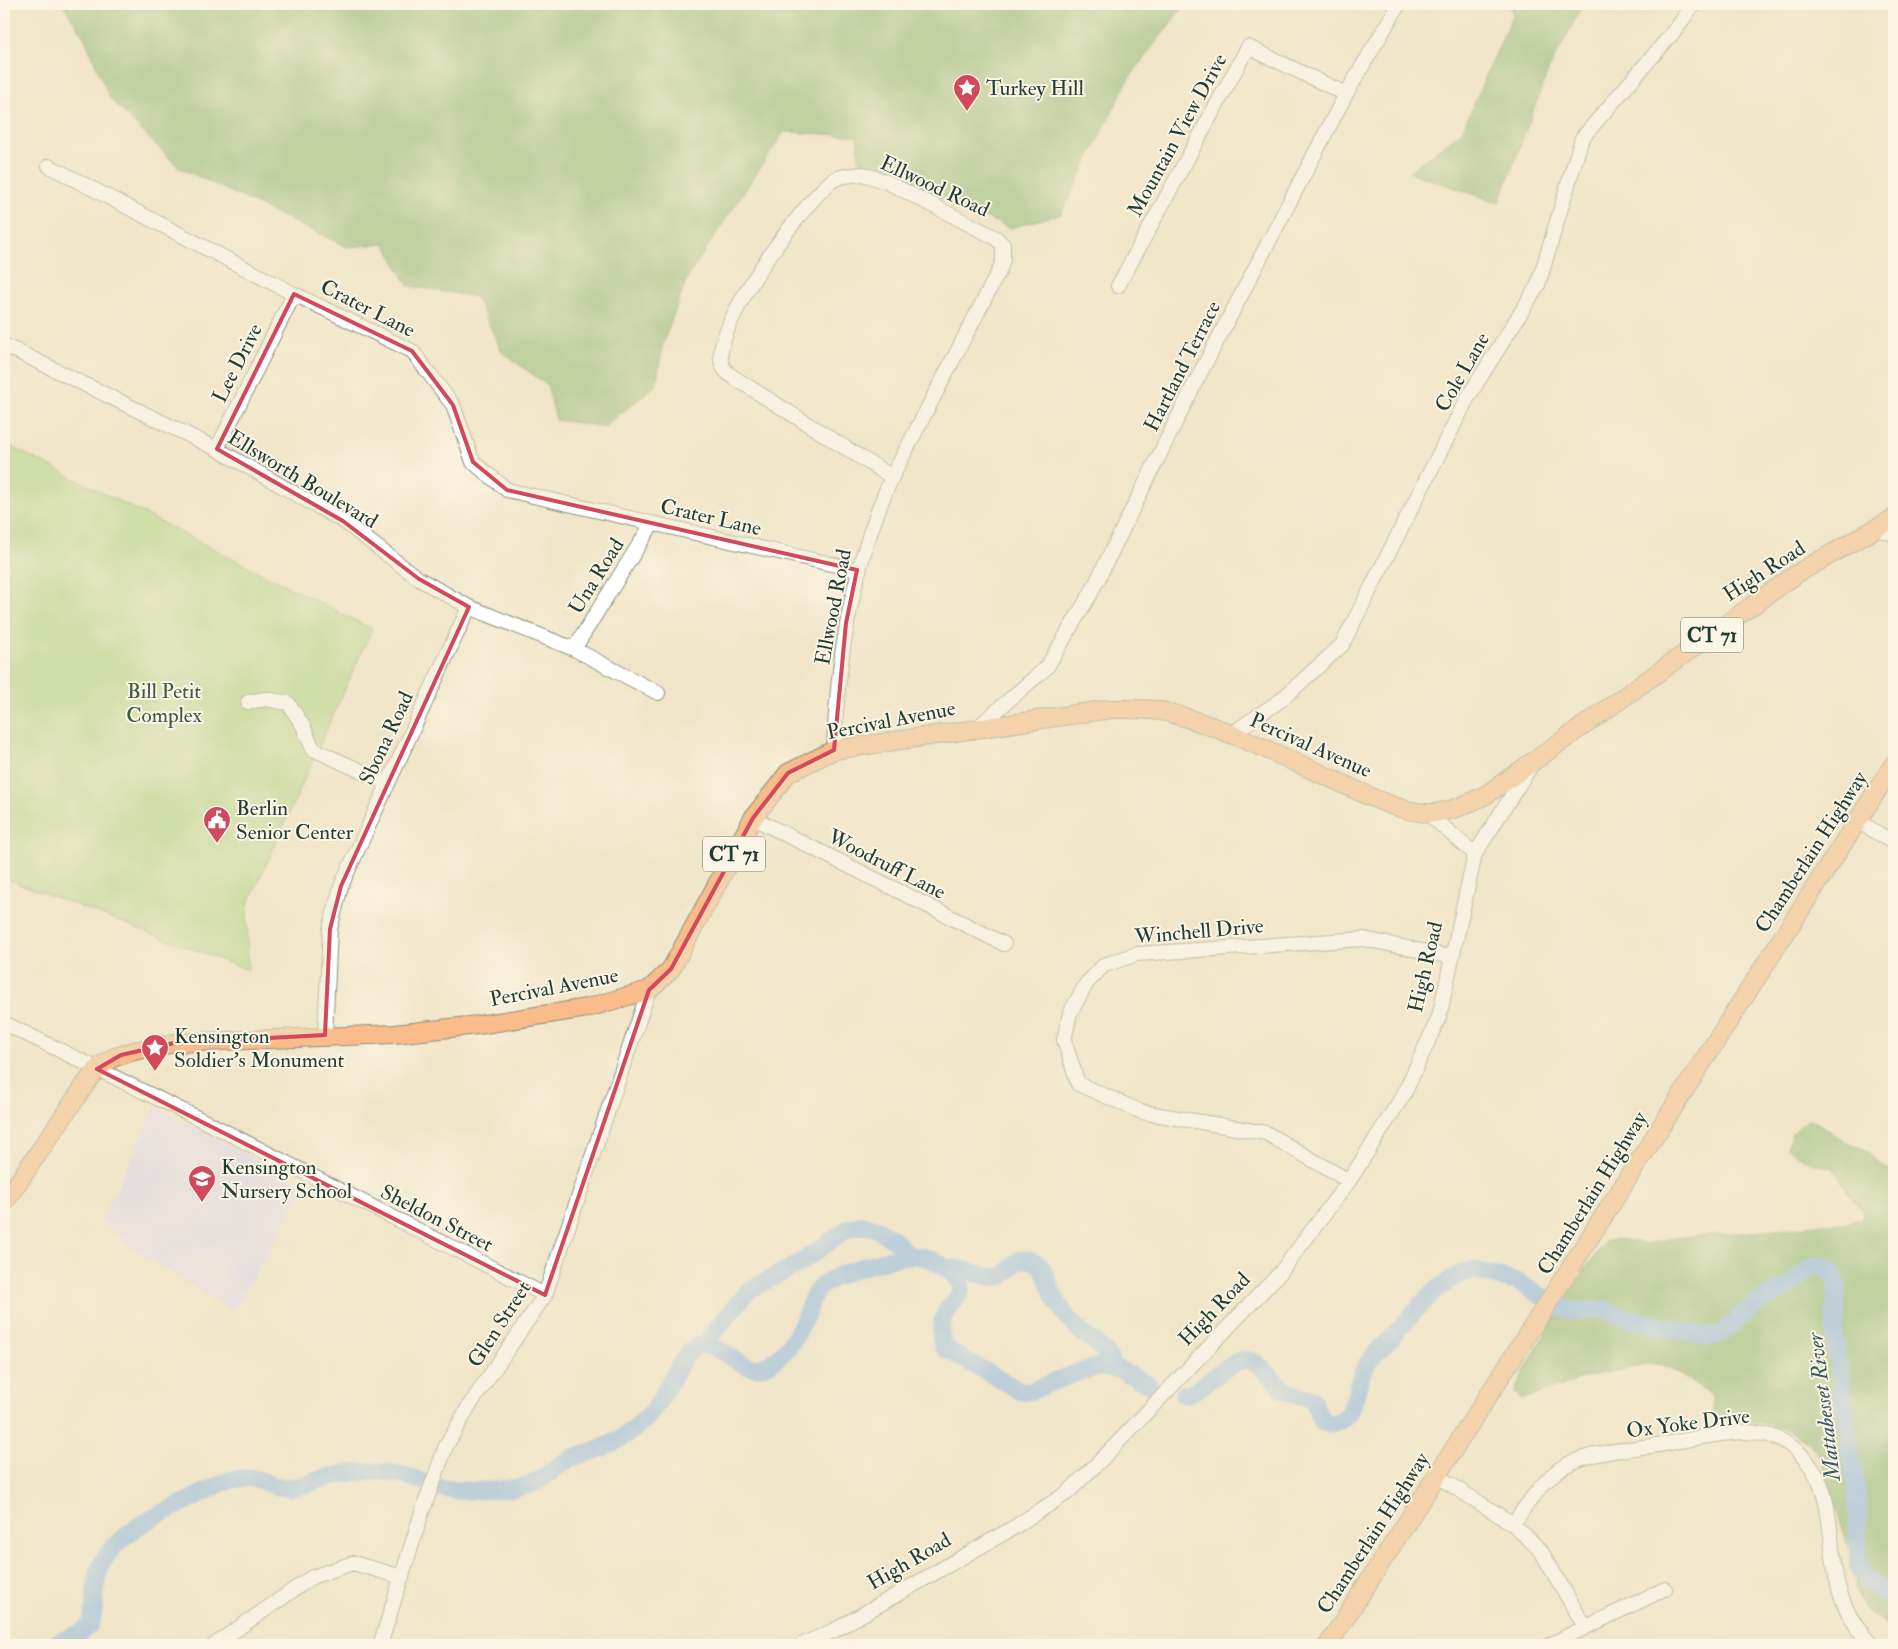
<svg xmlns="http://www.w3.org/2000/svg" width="1898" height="1649" viewBox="0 0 1898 1649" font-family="'IM FELL Double Pica',serif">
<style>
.built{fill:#d9d6f7}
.green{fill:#a9d480;stroke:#64885a}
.forest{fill:#86b66e;stroke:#527a51}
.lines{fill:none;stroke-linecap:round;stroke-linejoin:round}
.river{stroke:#80b3ed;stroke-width:18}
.minor-casing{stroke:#88917e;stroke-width:16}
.major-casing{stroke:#88917e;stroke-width:20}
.minor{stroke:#fff;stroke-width:14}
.major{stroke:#f9bc8a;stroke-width:18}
.marked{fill:none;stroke:#d1495b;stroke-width:4;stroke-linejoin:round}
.labels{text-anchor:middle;stroke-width:4;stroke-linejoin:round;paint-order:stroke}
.shield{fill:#fcf5e5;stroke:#617469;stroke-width:1}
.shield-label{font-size:20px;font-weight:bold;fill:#1f3d34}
.poi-label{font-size:21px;fill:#1f3d34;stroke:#fcf5e5;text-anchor:start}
.street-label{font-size:21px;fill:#1f3d34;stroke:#fcf5e5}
.park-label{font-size:21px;fill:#3b5b43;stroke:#fcf5e5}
.water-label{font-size:22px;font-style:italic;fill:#375a62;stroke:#fcf5e5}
</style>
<rect width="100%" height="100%" fill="#fcf5e5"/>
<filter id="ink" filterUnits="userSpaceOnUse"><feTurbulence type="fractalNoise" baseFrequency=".02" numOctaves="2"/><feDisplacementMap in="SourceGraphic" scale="10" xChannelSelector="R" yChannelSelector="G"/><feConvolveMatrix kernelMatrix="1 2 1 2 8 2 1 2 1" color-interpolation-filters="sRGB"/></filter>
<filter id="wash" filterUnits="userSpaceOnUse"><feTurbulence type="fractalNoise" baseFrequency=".0096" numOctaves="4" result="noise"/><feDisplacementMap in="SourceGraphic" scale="20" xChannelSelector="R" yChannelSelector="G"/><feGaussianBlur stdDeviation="1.12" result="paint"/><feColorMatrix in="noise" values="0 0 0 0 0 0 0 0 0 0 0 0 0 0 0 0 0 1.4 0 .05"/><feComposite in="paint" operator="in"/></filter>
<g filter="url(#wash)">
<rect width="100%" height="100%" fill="#f0e5c8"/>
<path class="built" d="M156,1107l150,79 -73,126 -98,-62 -34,-30z"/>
<path class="green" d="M4,443l368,186 -125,278 1,63 -244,-92z"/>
<path class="forest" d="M63,4h1122l-56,74 -68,136 -51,14 -151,-66 -2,-26 -73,-4 -96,144 -25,67 -7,42 -52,42 -48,-7 -9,-35 -45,-33 -26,-55 -68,-11 -23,-42 -38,3 -169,-80 -68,-68 -25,-60z
M1509,4h74l-35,67 -49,132 -90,-31 53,-41 51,-117z
M1807,1120c13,1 22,13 34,19 10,5 18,7 28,14 9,8 13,15 25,18v460l-23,-17 -13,-16 -3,-6v-23l-33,-107c-12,-29 -49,-39 -78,-41 -10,-1 -21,2 -30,-4 -4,-31 -3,-21 -25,-37 -31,-22 -37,-18 -71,-9 -6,2 -13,2 -19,3 -16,4 -32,10 -47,15 -12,4 -19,9 -32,9l-5,-5c2,-17 77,-140 92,-153l13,-1 27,5 26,-6 128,-10c20,-7 41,-1 61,-10l1,-7 -17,-21 -10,-19 -5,-4 -14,-2 -20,-9 -10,-9 5,-13z"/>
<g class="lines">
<path class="river" d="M947,1269c17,-4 40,12 54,7 9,-3 11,-12 18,-16 26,-3 26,16 34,34 4,8 9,16 14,23 12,18 42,29 46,51
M703,1345l45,-54 50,-27 51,-36 13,-3 13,3 18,11 17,17
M1183,1394c17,2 47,-40 68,-33 13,5 22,20 33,28 9,6 19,6 29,11l9,22c11,4 20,-1 26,-9 10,-13 8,-30 16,-43 6,-13 18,-22 27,-32 23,-25 48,-59 82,-68l44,12 51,29 40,-1 21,9 81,18 12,-4 33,-29 34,-18 22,-19 10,-2 12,8 4,11 -3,52 23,159 1,67 4,12 6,7 26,19
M441,1488c18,5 76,3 93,-5 14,-7 24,-19 38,-25 10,-4 22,-6 32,-11 18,-7 35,-21 48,-36 16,-18 24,-49 42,-63 18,-15 48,27 68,19 23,-8 36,-33 45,-54 3,-8 5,-17 11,-24 13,-15 78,-35 99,-33 14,1 29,11 39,21 14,15 -3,23 -10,35 -5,9 -7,27 -2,36l78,44 9,-1 47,-19 21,-5 21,3 29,15
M52,1645l28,-12 10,-8c8,-19 2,-41 11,-60 18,-35 58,-50 91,-66 16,-8 33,-20 52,-21 17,-2 30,12 48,9 11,-1 22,-6 33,-9 33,-8 64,-10 96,3"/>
</g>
</g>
<g filter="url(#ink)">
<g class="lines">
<defs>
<path id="minor" d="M49,166l245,128 118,57 41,54 20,57 34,28 350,80
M863,174l24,8 109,56 7,7v15l-4,11 -107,206 -159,-100c-7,-5 -11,-9 -12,-18 -4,-39 81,-155 112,-179 8,-5 21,-5 30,-6z
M1118,286l130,-239 98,47
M4,345l213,104 126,72 76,58 50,28 105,42 84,44
M217,449l77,-155
M1876,529l18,5
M574,649l78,-125
M248,702l18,-3 22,4 15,23 10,23 74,34
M978,727l69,-60 44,-74 102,-206 153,-293 53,-90
M1230,735l51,-35 61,-55 126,-248 70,-112 44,-147 95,-110 16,-24
M834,750c3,-94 19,-187 58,-273
M1427,813l48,41
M753,818l251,126
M1858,821l36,22
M4,1023l212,104 329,168
M325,1035l5,-106 11,-43 128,-279
M1349,1181l-83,-48 -124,-21 -64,-28 -14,-44 6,-27 16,-29 18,-19 33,-11 227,-15 87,18
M1437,1476l76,48 28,27 44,76
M1513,1524c13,-18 26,-38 43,-52 25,-21 78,-23 109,-28 26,-5 53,-11 79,-12 20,0 37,5 52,18 46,39 27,101 47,151 6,16 17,32 29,44
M214,1645l98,-68 41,-14 49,14
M380,1645l43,-136 23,-63 23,-40 76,-111 104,-305
M801,1645l34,-15 178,-102 54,-35 34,-33 179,-187 69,-92 55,-87 35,-77 36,-163 57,-90
M1549,1645l116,-56"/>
<path id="major" d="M4,1203l85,-124 11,-13 15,-9 19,-6 40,-8 220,-9 84,-9 109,-17 62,-18 22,-21 82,-151 35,-45 46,-23 276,-41c20,0 41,-1 60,4 59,16 114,45 169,69 26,12 57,29 86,31 22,1 42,-9 61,-18l312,-222 96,-55
M1328,1645l566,-881"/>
</defs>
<use href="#minor" class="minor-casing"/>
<use href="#major" class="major-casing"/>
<use href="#minor" class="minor"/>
<use href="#major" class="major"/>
</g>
</g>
<path d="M0 0H1898V1649H0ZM294,294l118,57 41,54 20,57 34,28 350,80 -11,53 -12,127 -46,23 -35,45 -82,151 -22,21 -104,305 -448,-226 24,-14 53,-12 151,-8 5,-106 11,-43 128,-279 -50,-28 -76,-58 -126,-72z" fill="#f0e5c8" fill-opacity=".55" fill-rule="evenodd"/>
<path class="marked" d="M294,294l118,57 41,54 20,57 34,28 350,80 -11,53 -12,127 -46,23 -35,45 -82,151 -22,21 -104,305 -448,-226 24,-14 53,-12 151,-8 5,-106 11,-43 128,-279 -50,-28 -76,-58 -126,-72z"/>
<defs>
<symbol id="sight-pin" viewBox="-11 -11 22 30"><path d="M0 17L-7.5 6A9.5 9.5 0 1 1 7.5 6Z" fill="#d1495b" stroke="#fcf5e5"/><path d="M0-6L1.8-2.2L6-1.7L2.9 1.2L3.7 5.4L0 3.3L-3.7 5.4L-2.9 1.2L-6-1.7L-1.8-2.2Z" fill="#fff"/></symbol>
<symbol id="civic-pin" viewBox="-11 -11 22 30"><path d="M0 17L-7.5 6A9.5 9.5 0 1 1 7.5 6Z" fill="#d1495b" stroke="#fcf5e5"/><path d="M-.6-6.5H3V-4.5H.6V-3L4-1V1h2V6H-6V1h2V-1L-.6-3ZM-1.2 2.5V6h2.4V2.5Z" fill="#fff"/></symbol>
<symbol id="school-pin" viewBox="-11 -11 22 30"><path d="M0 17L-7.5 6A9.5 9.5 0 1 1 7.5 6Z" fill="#d1495b" stroke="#fcf5e5"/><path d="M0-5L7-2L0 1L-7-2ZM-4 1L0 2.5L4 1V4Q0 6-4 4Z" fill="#fff"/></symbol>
</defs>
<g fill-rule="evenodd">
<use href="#sight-pin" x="951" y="72" width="32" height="43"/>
<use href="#civic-pin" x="201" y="804" width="32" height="43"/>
<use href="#sight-pin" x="139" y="1032" width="32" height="43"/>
<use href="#school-pin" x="186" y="1163" width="32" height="43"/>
</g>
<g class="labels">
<g class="shield">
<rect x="1681" y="617.5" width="62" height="35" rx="4"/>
<rect x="703" y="836.5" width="62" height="35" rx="4"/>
</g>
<g class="shield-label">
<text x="1712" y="642">CT 71</text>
<text x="734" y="861">CT 71</text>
</g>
<g class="poi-label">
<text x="986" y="95">Turkey Hill</text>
<text x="236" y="815">Berlin<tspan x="236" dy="24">Senior Center</tspan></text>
<text x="174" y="1043">Kensington<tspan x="174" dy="24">Soldier's Monument</tspan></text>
<text x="221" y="1174">Kensington<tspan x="221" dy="24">Nursery School</tspan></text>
</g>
<g class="street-label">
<text transform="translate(1177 135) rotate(-61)" y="7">Mountain View Drive</text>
<text transform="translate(935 186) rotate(25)" y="7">Ellwood Road</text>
<text transform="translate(368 308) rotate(27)" y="7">Crater Lane</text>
<text transform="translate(237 363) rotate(-63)" y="7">Lee Drive</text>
<text transform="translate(1182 366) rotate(-63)" y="7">Hartland Terrace</text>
<text transform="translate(1462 372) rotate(-60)" y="7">Cole Lane</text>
<text transform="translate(303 479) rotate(31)" y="7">Ellsworth Boulevard</text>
<text transform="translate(711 517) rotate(13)" y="7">Crater Lane</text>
<text transform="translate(1764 571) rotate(-33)" y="7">High Road</text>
<text transform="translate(596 576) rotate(-58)" y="7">Una Road</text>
<text transform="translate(833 607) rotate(-79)" y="7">Ellwood Road</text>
<text transform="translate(891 720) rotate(-11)" y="7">Percival Avenue</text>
<text transform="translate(386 738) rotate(-65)" y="7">Sbona Road</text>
<text transform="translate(1311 745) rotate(24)" y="7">Percival Avenue</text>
<text transform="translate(1811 852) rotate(-57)" y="7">Chamberlain Highway</text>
<text transform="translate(887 864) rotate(27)" y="7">Woodruff Lane</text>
<text transform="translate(1199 931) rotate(-5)" y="7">Winchell Drive</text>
<text transform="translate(1425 967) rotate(-77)" y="7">High Road</text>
<text transform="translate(554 987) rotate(-11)" y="7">Percival Avenue</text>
<text transform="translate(1592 1193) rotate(-58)" y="7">Chamberlain Highway</text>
<text transform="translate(437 1218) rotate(27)" y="7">Sheldon Street</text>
<text transform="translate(1214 1309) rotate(-46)" y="7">High Road</text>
<text transform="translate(499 1324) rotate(-57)" y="7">Glen Street</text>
<text transform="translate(1688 1423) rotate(-7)" y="7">Ox Yoke Drive</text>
<text transform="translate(1373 1533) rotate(-57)" y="7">Chamberlain Highway</text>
<text transform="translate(909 1561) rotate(-30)" y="7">High Road</text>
</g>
<g class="park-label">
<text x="164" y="698">Bill Petit<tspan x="164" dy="24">Complex</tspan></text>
</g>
<g class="water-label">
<text transform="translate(1823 1407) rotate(-97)" y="8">Mattabesset River</text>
</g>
</g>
<rect width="1898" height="1649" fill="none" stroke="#fcf5e5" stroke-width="20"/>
</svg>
